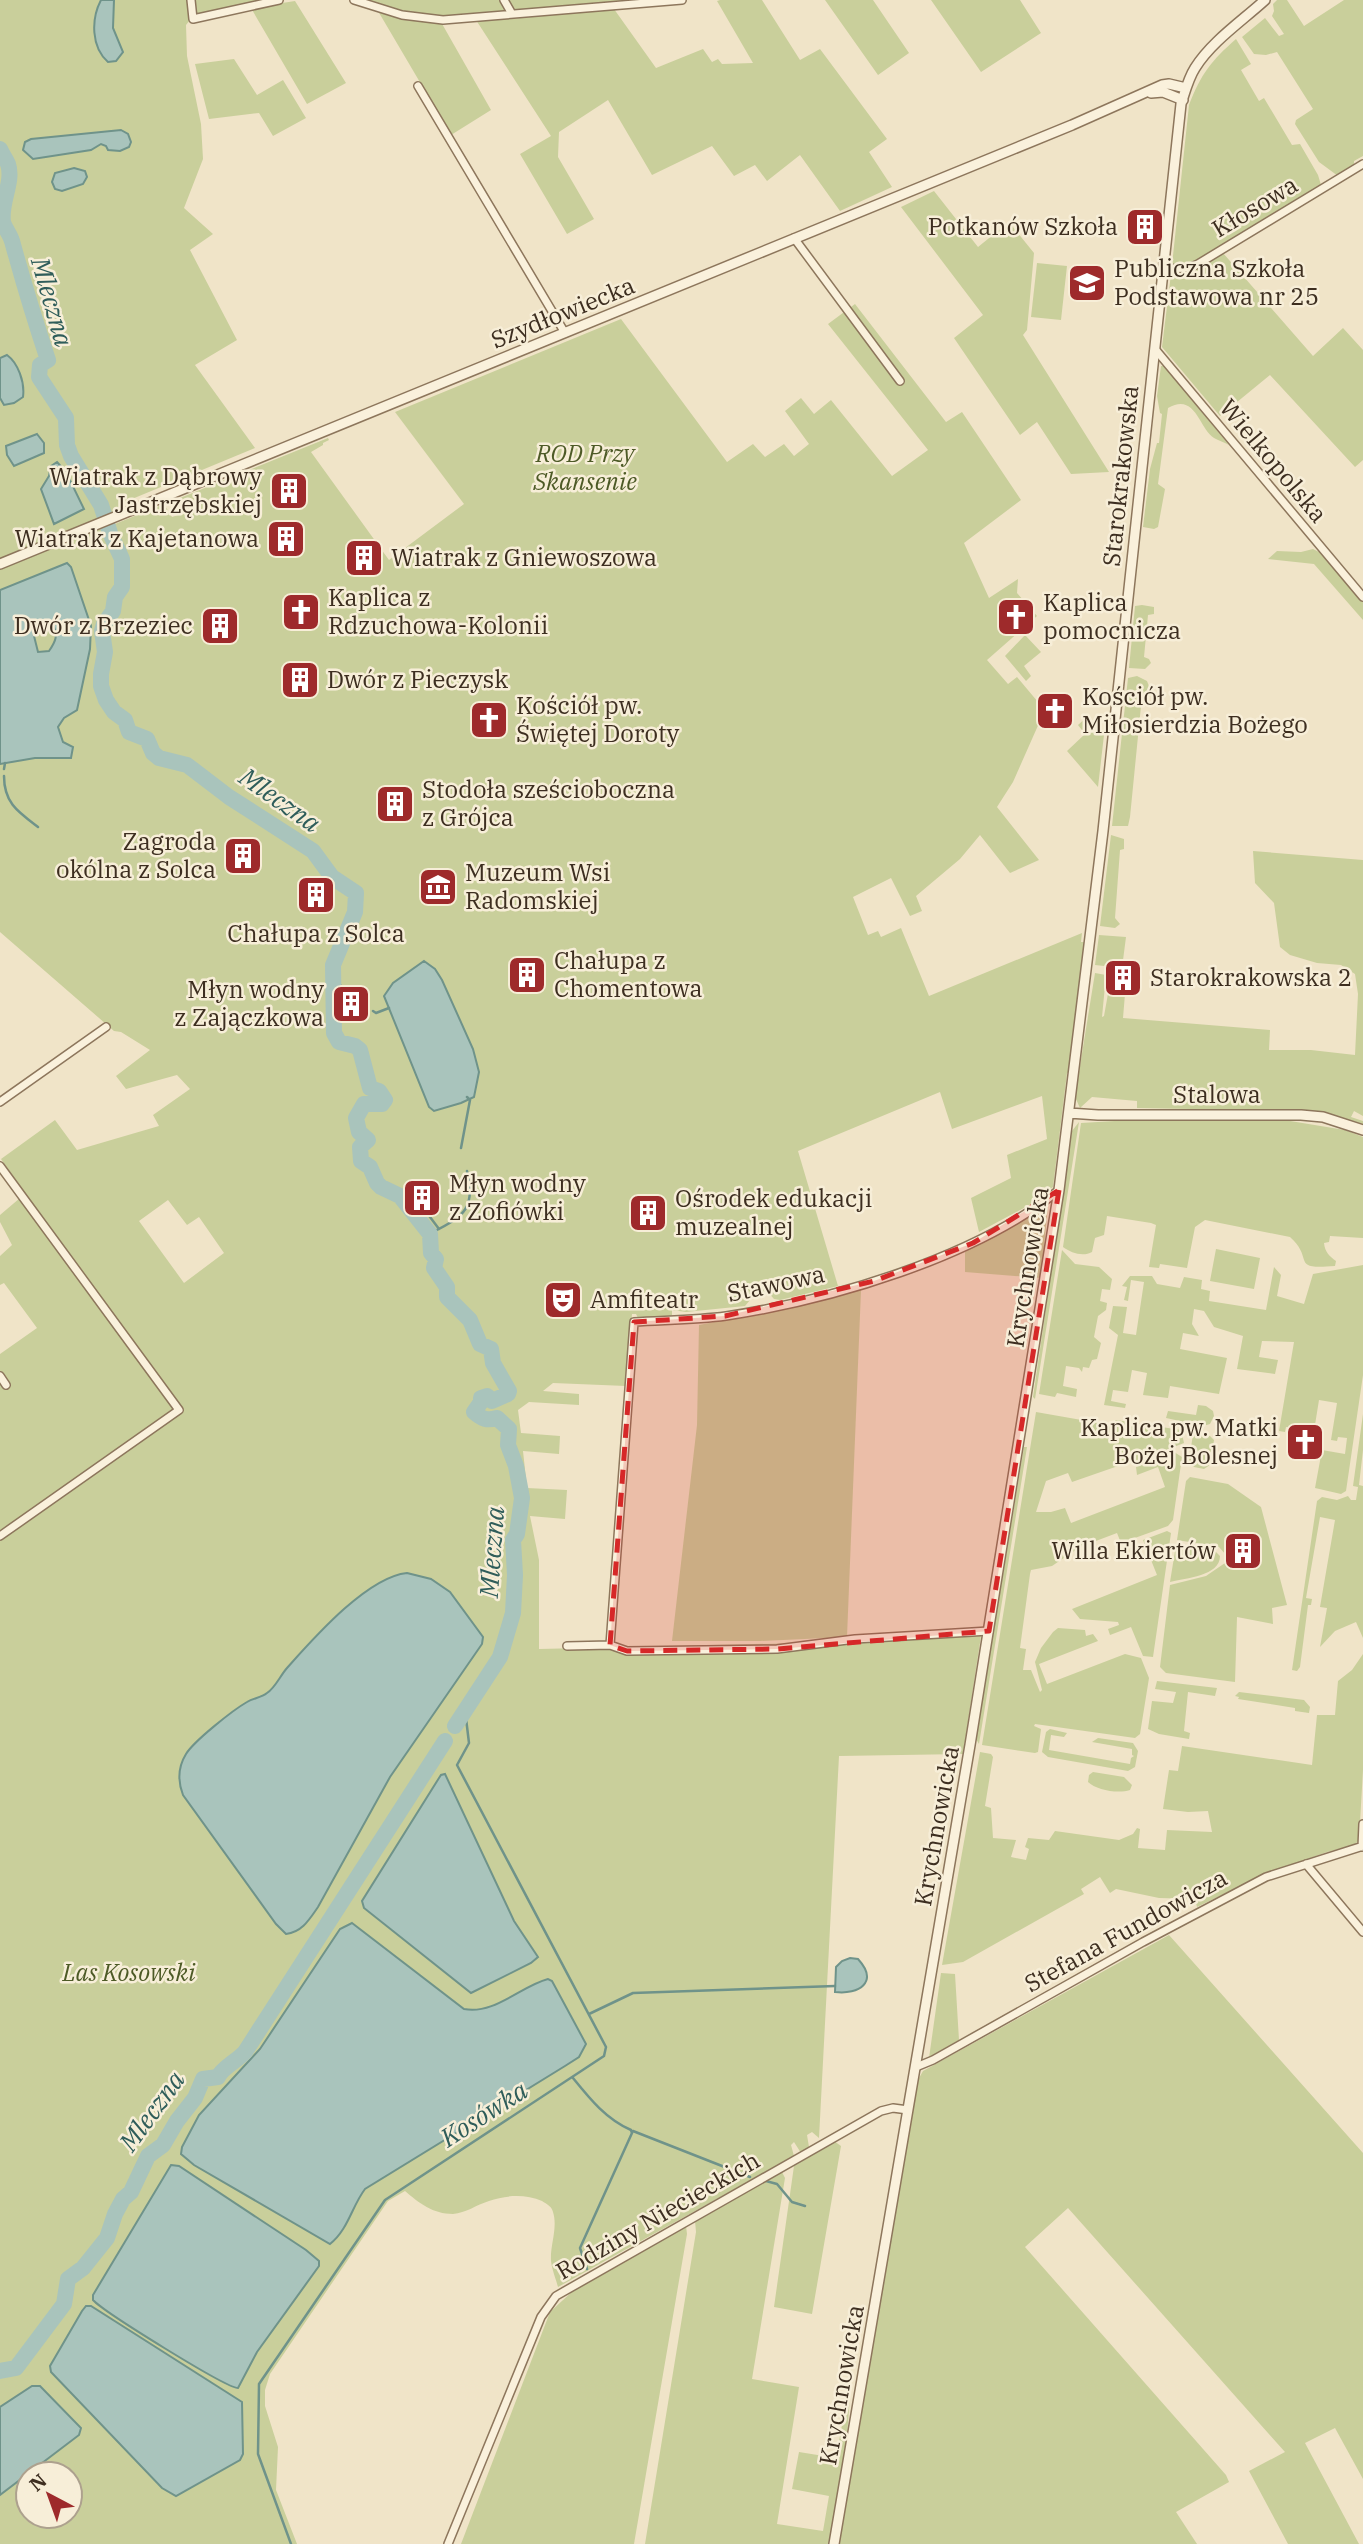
<svg xmlns="http://www.w3.org/2000/svg" width="1363" height="2544" viewBox="0 0 1363 2544" font-family="'IBM Plex Serif',serif">
<style>
.green{fill:#c9cf9b;fill-rule:evenodd}
.water{fill:#a9c4bc;stroke:#6f938a;stroke-width:2;fill-rule:evenodd}
.lines{fill:none;stroke-linecap:round;stroke-linejoin:round}
.stream{stroke:#6f938a;stroke-width:2.5}
.river{stroke:#a9c4bc;stroke-width:16}
.minor-casing{stroke:#8d765c;stroke-width:10}
.tertiary-casing{stroke:#8d765c;stroke-width:12}
.minor{stroke:#faf1dc;stroke-width:7}
.tertiary{stroke:#faf1dc;stroke-width:9}
.marked{fill:#d62828;fill-opacity:0.2;stroke:#d62828;stroke-width:5;stroke-dasharray:14 9;stroke-linejoin:round}
.labels{text-anchor:middle;stroke-width:5;stroke-linejoin:round;paint-order:stroke}
.street-label{font-size:24px;fill:#3d2e20;stroke:#f7eed8}
.poi-label{font-size:24px;fill:#3d2e20;stroke:#f7eed8;text-anchor:start}
.park-label{font-size:24px;font-style:italic;fill:#4d5a26;stroke:#f7eed8}
.water-label{font-size:26px;font-style:italic;fill:#2f5d5a;stroke:#f7eed8}
</style>
<rect width="100%" height="100%" fill="#f0e4c8"/>
<path class="green" d="M0,0h261l-67,15 -8,10 1,31 14,68 2,35 -19,49 29,26 -23,16 47,90 -42,25 60,83 -123,51 -23,16 5,13 1,-4 49,-20 8,13 9,-3 -1,-16 148,-60 1,2 -6,3v2l-12,7 78,108 75,-56 -69,-92 226,-93 106,143 26,-18 12,13 19,-13 10,12 15,-12 -24,-33 16,-13 13,16 17,-14 61,76 36,-26 -100,-126 27,-20 91,118 16,-10 59,88 -57,43 25,55 29,-19 -1,14 20,23 -50,44 21,24 9,-7 21,25 3,1 9,-4 1,2 -15,14 4,6 -27,61 -16,25 42,53 -29,13 -30,-38 -20,24 -44,37 6,15 -12,5 -19,-38 -38,19 15,38 10,-4 3,6 20,-9 28,68 153,-63 -1,9h4l-14,130 -4,1 -14,114 -20,16 -54,29 -8,-34 40,-20 -4,-23 40,-16 -5,-43 -90,33 -12,-37 -142,59 40,135 -58,14 -6,-1 -7,-8 -11,2 -11,13 -59,6 -14,-2v5l-3,2 -30,3 -3,-6h-4l-6,72 -73,-3 -10,8 36,3v11l-50,-3 -11,8 3,23 39,3 -1,18 -36,-3 4,37 40,2 -2,29 -35,-3 9,44v89l307,-7 135,-6 -18,118 -124,2 -20,382 -7,-6 -5,3 2,12 -8,6 -7,-11 -3,3 3,11 -236,131c-2,-8 -6,-17 -7,-26 -1,-16 7,-33 2,-49 -1,-5 -6,-8 -11,-11 -16,-7 -37,-6 -53,0 -13,4 -23,12 -36,13 -20,0 -34,-11 -48,-23l-17,10 -118,173 -5,16v16l13,41 -2,43 21,54h-297v-1190l37,-26 -33,-45 -4,2v-29l12,-11 -12,-23v-7l20,-17 26,38 6,-4 -51,-73 54,-39 22,30 82,-24 -6,-11 37,-26 -13,-14 -51,14 -10,-13 34,-26 -29,-18 -7,-1 -114,-99zM168,1200l19,25 12,-8 25,36 -40,30 -45,-62zM28,2474h42v42h-42z
M364,0h287l-213,17 -35,-5z
M720,0h42l38,60 20,-11 67,90 -18,13 23,35 -52,24 -40,-56 -33,26 -12,-16 -21,11 -22,-30 -60,29 -44,-75 -49,32 -1,25 36,62 -27,15 -47,-80 31,-18 -75,-116 34,-1 104,-10 42,59 47,-19 9,13 6,-3 4,5 31,-1 -36,-62z
M825,0h48l36,53 -31,22z
M931,0h89l21,33 -60,39z
M1277,0h10l17,26 40,-26h19v156l-9,5v6l-16,9 -19,-14 -24,-38 1,-4 17,-11 -36,-57 -11,3 -12,-1 -12,-17 23,-19 14,18 5,-2 -12,-18 2,-5 -1,-7z
M295,1l51,82 -39,21 -56,-96z
M378,11l48,11h15l50,88 -40,25z
M1236,39l15,25 -10,6 18,31 5,-3 28,47 8,-1 18,31 3,10 -132,80h-17l17,-160c12,-31 22,-44 47,-66z
M234,59l23,36 26,-15 23,38 -33,18 -14,-23 -50,6 -14,-55z
M934,191l44,56 31,-25 25,31 -7,77 -4,5 86,137 -38,2 -34,-52 -17,13 -66,-97 29,-23 -82,-108z
M1223,253l90,103 30,-28 20,22v110l-8,7 -85,-92 -50,41 -58,-69 9,-73h16z
M1037,263l30,3 -6,54 -30,-3z
M1161,366h3l65,79c-4,-2 -11,-5 -15,-7 -15,-9 -18,-46 -46,-30l-10,76 7,5 -7,38 -4,2 -11,-2 7,-58 7,-26h2l3,-29 -2,-1 -3,-17z
M1313,549l6,3 44,50v18l-49,-56 -46,-5 9,-8 24,1z
M1142,605l12,2v7l-6,1 -4,42 5,2 2,4 -6,6 -16,-1 6,-62z
M1025,635l16,17 -17,14 7,10 -5,5 -21,-25z
M1137,676l10,5 3,8 -2,11 -7,6 -11,111 -2,9h-16l16,-148z
M1087,717l17,18 -6,52 -31,-36 18,-17 -7,-9z
M1111,835l13,4v10l-4,1 -5,68 5,6 -5,4 -15,-2z
M1253,851l110,9v256l-9,-5 -3,6 12,4v4l-61,-14 -165,-3v-7l-45,-4 -12,11 -5,-11 20,-124 11,2 -4,42 2,-1 7,-39 8,1v3l7,1 -3,36 147,12 -1,20h42l44,5 3,-61 -3,-20 -14,-9 -24,-2 -27,-8 -10,-8 -6,-44 -19,-20z
M1099,935l27,2 -4,31 -27,-3z
M1272,1118l73,12 18,7v101l-33,-2 -1,6 -5,1c1,9 5,13 12,18l-1,5c-46,4 -20,-7 -45,-29l-85,-17 -10,7 -8,41 -27,-4 -1,4 -10,-1 7,-42 -5,-2 -44,-7 -3,19 -9,3 -3,14c-9,5 -21,1 -29,-5l18,-124 50,-3z
M1079,1122l-44,277 -2,-2 39,-266z
M1048,1205l-7,73 -76,-6v-20z
M1216,1249l44,9 -6,31 -44,-8z
M1062,1250l13,14 24,3 13,12 -2,11 -8,-1 -2,12 7,2 -1,7 -8,6 -4,21 7,6 -4,16 -5,1 -3,8 -6,-1 -1,5 -3,-4 -13,-2 -3,20 14,3 -1,8 -19,-4 -2,4 -16,-3z
M1363,1265v110l-17,116 -5,3 -26,-6 7,-38 23,4 2,-16 -9,-1 -1,4 -6,-1 6,-37 -18,-3 -5,31 -28,-4 -1,5 -6,-1 15,-89 -32,-1 -3,16 19,3 -3,14 -38,-5 6,-33 -29,-9 -10,-16 -10,-2 -2,15 7,12 -16,-3 -3,16 47,9 -8,36 -49,-8 -2,12 -25,-3 4,-22 -15,-3 -4,22 -15,-2 -2,11 15,3 -1,4 -21,-3 14,-70 -9,-7 4,-22 14,1 -4,26 13,2 8,-53 -13,-2 -3,21 -4,-1 3,-13 -5,-1 8,-10h22l5,8 23,4 4,-11 18,3 -1,9 9,2 -1,10 57,9 8,-43 7,8 -4,21 27,8 9,-30z
M861,1290l-14,347 -87,4h-88l25,-216 2,-100 122,-24z
M1198,1405l8,1 7,5 1,5 -4,8 -7,2 -37,-8 2,-7 28,4z
M1036,1412l74,13 6,-5 65,10 3,13 -47,18 -4,-4 -13,5 1,3 -49,17 -4,-9 -22,8 -10,31h15l14,-4 6,15 94,-36 -7,-20 -21,8 -1,-8 38,-15 8,5 -9,63 -5,6 -47,17 -4,-10 -37,14 -28,19 -21,4 -1,4 -10,74 6,1 -3,21h8l9,22 2,-2 -7,-28 6,-14 12,-16 5,-4 27,2 1,6 7,-2 5,7 -59,23 8,20 78,-30 16,4 8,20 -9,56 -5,4 -100,-14 -1,2 7,3 -3,23 -3,1 -53,-8z
M1363,1414v36l-4,35 4,1v152l-7,-16 -21,9 -15,16 7,-39 -7,-1 15,-87 -15,-3 -14,81 6,1 -1,6h-3l-8,62 -3,4 -5,-1 25,-169 5,-4 15,3 11,-4 3,4h5l2,-13 -5,-1z
M1198,1433l12,3 4,4 -4,25 -6,4 -10,-2 -5,-6 4,-27z
M1024,1447h3l-48,297 -3,-5z
M1190,1477l38,7 33,23 26,98 -15,3 1,16 -36,-7 -2,65 -69,-9 -6,-6 10,-82 36,-9 19,-13 1,-8 -7,-8 -42,-7 9,-59z
M1167,1531l4,2 -18,124 -10,-1 -12,-29 -21,8 -2,-6 11,-4 -1,-3 -38,-3 -8,-10 85,-34 -14,-35z
M1176,1545l39,6 5,5c0,20 -34,22 -50,26z
M1363,1654v116l-4,70 -5,5 -27,7 -62,22 -68,33 -2,-8 -36,-1 -43,-9 -6,4 -10,-16 -19,12 3,5 -121,68 -21,3 38,-213 11,2 2,3 -8,49 6,2 2,30 23,2 -5,17 15,3 3,-11 -4,-2 3,-9 21,2 6,-9 64,9 14,-6 4,-6 3,1 -2,19 27,2 2,-20 45,2 -4,-21 -20,1 -25,-3 6,-39 9,1 4,-25 130,19 5,-50h18l3,-34 14,-11z
M1157,1681l60,7 -2,8 -27,-4 -4,39 6,2 -1,6 -30,-5 -11,-5 4,-28 21,2 3,-11 -21,-3z
M1239,1692l65,8 6,7 -1,6 -14,-2v-3l-57,-9 1,-2 -4,-1z
M1050,1729l17,4 -3,4 -13,-2 -2,15 81,14 1,-6 3,-2 -2,-1v-6l-40,-7 6,-4 35,5 5,8 -3,16 -7,4 -80,-14 -6,-5 4,-20z
M1093,1772l31,5 8,8 -2,5c-12,4 -34,0 -42,-8l1,-7z
M1169,1935l194,218v326l-28,-51 -30,15 54,101h-71l-39,-73 36,-19 -217,-244 -43,39 201,228 3,7 -53,30 21,32h-358l79,-464 5,-9z
M941,1973l14,1 4,66 -30,18z
M834,2141l7,5 -29,168 -38,-7 20,-141z
M782,2172l3,6 -33,201 47,8 -22,137 46,7 6,-35 -37,-7 7,-37 37,6 16,-89 -5,67 -18,108h-184l51,-312 -1,-11z
M686,2226l1,8 -53,310h-173l89,-232 25,-23z"/>
<path class="water" d="M101,0h13l-1,28 10,24 -7,9 -8,1c-17,-15 -17,-43 -7,-62z
M121,130l7,4 3,8 -2,5 -9,4 -12,-1 -2,-4 -5,-2 -10,6 -58,9 -10,-9 2,-8 6,-3z
M74,168l11,3 2,6 -4,7 -21,7 -7,-2 -3,-7 3,-9z
M7,355c11,8 18,27 16,42l-9,6 -10,2 -4,-7v-40z
M37,434l7,9v10l-30,13 -7,-11 -1,-9z
M57,462l9,10 18,37 -30,15 -13,-35 8,-13 2,-10z
M67,563l4,4 20,59 -1,23 -13,61 -13,8 -6,9 5,15 10,5 -2,11h-36l-35,6v-174zM46,621l7,3c5,12 3,17 -4,27l-11,1 -5,-20 5,-9z
M424,961l11,8 7,11 31,69 6,23 -5,25 -13,6 -27,8 -5,-4 -45,-111 9,-13z
M407,1573l24,6 19,13 33,45 -1,7 -92,133 -72,130c-9,13 -16,25 -32,27l-10,-10 -93,-129c-5,-13 -5,-28 3,-41 8,-13 47,-44 61,-52 6,-4 14,-4 20,-9 8,-5 13,-17 20,-25 26,-29 80,-91 120,-95z
M445,1774l69,147 24,36 -7,6 -60,30 -107,-85 -2,-7 77,-123 2,-3z
M352,1923l112,86c30,6 57,-23 84,-30l4,2 34,63 -7,13 -14,9 -200,123c-13,17 -17,41 -35,55l-136,-79 -13,-11 1,-7 17,-32 61,-66 80,-120z
M850,1958l8,1c21,23 1,36 -23,33l1,-25 6,-6z
M171,2165l8,1 127,84 13,11v5l-62,86 -19,36c-12,0 -134,-76 -145,-88v-5z
M86,2306h5l151,96 1,52 -3,6 -64,36 -14,-8 -111,-116 -1,-6 32,-55z
M32,2386h8l41,42 -2,7 -79,60v-88z"/>
<g class="lines">
<path class="stream" d="M4,769l1,-6
M4,776c0,27 14,36 34,51
M333,979l8,7
M352,995l14,10
M373,1011l3,2 13,-5
M461,1148l9,-48 -3,-3
M400,1196l13,-1
M418,1201l21,28
M433,1232c32,-16 43,-25 34,-61
M589,2014l44,-21 202,-7
M573,2078c17,21 33,41 58,52l1,3 -52,115 7,21
M633,2131l117,46
M762,2180l15,4 15,18 13,4
M291,2544l-33,-90 1,-70 126,-184 219,-144 2,-9 -149,-282 12,-22 -4,-33"/>
<path class="river" d="M0,149c2,5 6,10 8,15 6,18 -8,38 -5,58 2,7 7,12 9,19 11,40 23,80 36,119l-8,5 -1,12 27,41 1,27 4,11 30,49 9,28 12,26v28l-7,10 -2,14 -9,13 -2,7 3,21 -4,22v12l5,14 8,12 11,8 4,12 18,7 6,14 6,5 28,7 42,32 84,54 19,26 24,16 -1,19 -22,53 1,68 5,9 16,4 5,4 10,38 9,3 6,9 -3,4h-18l-8,14 3,14 9,8 -8,7 1,14 9,6 7,16 4,4 19,9 30,38 1,19 5,6 -2,9 13,19v10l23,23 10,24 11,5 2,14 16,28 -1,3 -16,7 -5,-5 -6,2v4l-7,10c8,7 13,9 23,6l12,11 -1,16 8,21 6,32 -5,36 -4,6 2,35 -2,38 -13,44 -45,69
M0,2371l16,-3 48,-64 4,-25 15,-11 24,-30 8,-24 8,-15 8,-7 17,-36 15,-11 14,-24 18,-23 8,-19 15,-2c4,-9 19,-16 27,-25l200,-311"/>
<defs>
<path id="minor" d="M191,0l2,19 86,-19
M354,0l48,15 41,5 239,-20
M504,0l8,14
M418,86l147,247
M794,238l106,143
M1163,269l26,-1 9,-4 165,-100
M1155,349l208,248
M0,1102l106,-75
M0,1166l179,244 -179,126
M0,1376l6,9
M610,1645l24,-323c31,-2 62,-2 92,-6 105,-16 249,-58 333,-126
M567,1646l43,-1 17,6 150,-2 78,-10 134,-8
M1362,1847l1,-23
M1306,1864l57,68
M916,2067l17,-7 210,-118 123,-65 97,-31
M448,2544l93,-227 15,-21 325,-185 12,-3 15,2"/>
<path id="tertiary" d="M1151,93l12,-1 20,8
M0,564l1072,-439 90,-40 7,-1 17,4
M1069,1113l29,2h203l22,2 40,13
M834,2544l136,-799 89,-555 44,-359 78,-727c4,-12 7,-25 14,-36 16,-26 47,-47 70,-68"/>
</defs>
<use href="#minor" class="minor-casing"/>
<use href="#tertiary" class="tertiary-casing"/>
<use href="#minor" class="minor"/>
<use href="#tertiary" class="tertiary"/>
</g>
<path class="marked" d="M1059,1190l-70,441 -212,18 -150,2 -17,-6 24,-323 91,-6 149,-35 99,-38z"/>
<defs>
<symbol id="building-square" viewBox="-11 -11 22 22"><rect x="-9" y="-9" width="18" height="18" rx="4" fill="#9e2a2b" stroke="#f7eed8"/><path d="M-4-6H4V6H1V3H-1V6H-4ZM-2.5-4.3h1.7v1.8h-1.7ZM.8-4.3h1.7v1.8H.8ZM-2.5-1h1.7V.8h-1.7ZM.8-1h1.7V.8H.8Z" fill="#fff"/></symbol>
<symbol id="school-square" viewBox="-11 -11 22 22"><rect x="-9" y="-9" width="18" height="18" rx="4" fill="#9e2a2b" stroke="#f7eed8"/><path d="M0-5L7-2L0 1L-7-2ZM-4 1L0 2.5L4 1V4Q0 6-4 4Z" fill="#fff"/></symbol>
<symbol id="church-square" viewBox="-11 -11 22 22"><rect x="-9" y="-9" width="18" height="18" rx="4" fill="#9e2a2b" stroke="#f7eed8"/><path d="M-1.2-6h2.4v3.5h3.3v2.4h-3.3V6h-2.4V-.1h-3.3v-2.4h3.3Z" fill="#fff"/></symbol>
<symbol id="museum-square" viewBox="-11 -11 22 22"><rect x="-9" y="-9" width="18" height="18" rx="4" fill="#9e2a2b" stroke="#f7eed8"/><path d="M0-6L6-3V-2H-6V-3ZM-5-1h2V3h-2ZM-1-1h2V3h-2ZM3-1h2V3H3ZM-6 4H6V6H-6Z" fill="#fff"/></symbol>
<symbol id="theatre-square" viewBox="-11 -11 22 22"><rect x="-9" y="-9" width="18" height="18" rx="4" fill="#9e2a2b" stroke="#f7eed8"/><path d="M-5-5.5Q0-4 5-5.5V0Q5 5 0 6Q-5 5-5 0ZM-3.3-2.5H-1v1.5H-3.3ZM1-2.5H3.3v1.5H1ZM-2.8 1Q0 5.5 2.8 1Z" fill="#fff"/></symbol>
</defs>
<g fill-rule="evenodd">
<use href="#building-square" x="1123" y="205" width="44" height="44"/>
<use href="#school-square" x="1065" y="261" width="44" height="44"/>
<use href="#building-square" x="267" y="469" width="44" height="44"/>
<use href="#building-square" x="264" y="517" width="44" height="44"/>
<use href="#building-square" x="342" y="536" width="44" height="44"/>
<use href="#church-square" x="279" y="590" width="44" height="44"/>
<use href="#church-square" x="994" y="595" width="44" height="44"/>
<use href="#building-square" x="198" y="604" width="44" height="44"/>
<use href="#building-square" x="278" y="658" width="44" height="44"/>
<use href="#church-square" x="1033" y="689" width="44" height="44"/>
<use href="#church-square" x="467" y="698" width="44" height="44"/>
<use href="#building-square" x="373" y="782" width="44" height="44"/>
<use href="#building-square" x="221" y="834" width="44" height="44"/>
<use href="#museum-square" x="416" y="865" width="44" height="44"/>
<use href="#building-square" x="294" y="873" width="44" height="44"/>
<use href="#building-square" x="505" y="953" width="44" height="44"/>
<use href="#building-square" x="1101" y="956" width="44" height="44"/>
<use href="#building-square" x="329" y="982" width="44" height="44"/>
<use href="#building-square" x="400" y="1176" width="44" height="44"/>
<use href="#building-square" x="626" y="1191" width="44" height="44"/>
<use href="#theatre-square" x="541" y="1278" width="44" height="44"/>
<use href="#church-square" x="1283" y="1420" width="44" height="44"/>
<use href="#building-square" x="1221" y="1529" width="44" height="44"/>
</g>
<g class="labels">
<g class="street-label">
<text transform="translate(1255 207) rotate(-31)" y="8">Kłosowa</text>
<text transform="translate(563 313) rotate(-22)" y="8">Szydłowiecka</text>
<text transform="translate(1273 461) rotate(50)" y="8">Wielkopolska</text>
<text transform="translate(1121 476) rotate(-84)" y="8">Starokrakowska</text>
<text x="1217" y="1103">Stalowa</text>
<text transform="translate(1028 1267) rotate(-81)" y="8">Krychnowicka</text>
<text transform="translate(776 1284) rotate(-12)" y="8">Stawowa</text>
<text transform="translate(937 1826) rotate(-80)" y="8">Krychnowicka</text>
<text transform="translate(1126 1931) rotate(-29)" y="8">Stefana Fundowicza</text>
<text transform="translate(658 2216) rotate(-30)" y="8">Rodziny Niecieckich</text>
<text transform="translate(842 2385) rotate(-80)" y="8">Krychnowicka</text>
</g>
<g class="poi-label">
<text x="1118" y="235" text-anchor="end">Potkanów Szkoła</text>
<text x="1114" y="277">Publiczna Szkoła<tspan x="1114" dy="28">Podstawowa nr 25</tspan></text>
<text x="262" y="485" text-anchor="end">Wiatrak z Dąbrowy<tspan x="262" dy="28">Jastrzębskiej</tspan></text>
<text x="259" y="547" text-anchor="end">Wiatrak z Kajetanowa</text>
<text x="391" y="566">Wiatrak z Gniewoszowa</text>
<text x="328" y="606">Kaplica z<tspan x="328" dy="28">Rdzuchowa-Kolonii</tspan></text>
<text x="1043" y="611">Kaplica<tspan x="1043" dy="28">pomocnicza</tspan></text>
<text x="193" y="634" text-anchor="end">Dwór z Brzeziec</text>
<text x="327" y="688">Dwór z Pieczysk</text>
<text x="1082" y="705">Kościół pw.<tspan x="1082" dy="28">Miłosierdzia Bożego</tspan></text>
<text x="516" y="714">Kościół pw.<tspan x="516" dy="28">Świętej Doroty</tspan></text>
<text x="422" y="798">Stodoła sześcioboczna<tspan x="422" dy="28">z Grójca</tspan></text>
<text x="216" y="850" text-anchor="end">Zagroda<tspan x="216" dy="28">okólna z Solca</tspan></text>
<text x="465" y="881">Muzeum Wsi<tspan x="465" dy="28">Radomskiej</tspan></text>
<text x="316" y="942" text-anchor="middle">Chałupa z Solca</text>
<text x="554" y="969">Chałupa z<tspan x="554" dy="28">Chomentowa</tspan></text>
<text x="1150" y="986">Starokrakowska 2</text>
<text x="324" y="998" text-anchor="end">Młyn wodny<tspan x="324" dy="28">z Zajączkowa</tspan></text>
<text x="449" y="1192">Młyn wodny<tspan x="449" dy="28">z Zofiówki</tspan></text>
<text x="675" y="1207">Ośrodek edukacji<tspan x="675" dy="28">muzealnej</tspan></text>
<text x="590" y="1308">Amfiteatr</text>
<text x="1278" y="1436" text-anchor="end">Kaplica pw. Matki<tspan x="1278" dy="28">Bożej Bolesnej</tspan></text>
<text x="1216" y="1559" text-anchor="end">Willa Ekiertów</text>
</g>
<g class="park-label">
<text x="585" y="462">ROD Przy<tspan x="585" dy="28">Skansenie</tspan></text>
<text x="129" y="1981">Las Kosowski</text>
</g>
<g class="water-label">
<text transform="translate(52 302) rotate(74)" y="9">Mleczna</text>
<text transform="translate(280 800) rotate(35)" y="9">Mleczna</text>
<text transform="translate(492 1552) rotate(-86)" y="9">Mleczna</text>
<text transform="translate(152 2111) rotate(-54)" y="9">Mleczna</text>
<text transform="translate(484 2114) rotate(-33)" y="9">Kosówka</text>
</g>
</g>
<g transform="translate(49 2495) rotate(319)"><circle r="33" fill="#f7eed8" stroke="#ada18e" stroke-width="2"/>
<path d="M0-5L12 26L0 18L-12 26Z" fill="#9e2a2b"/>
<text y="-10" font-size="19" font-weight="bold" text-anchor="middle" fill="#3d2e20">N</text>
</g>
</svg>
